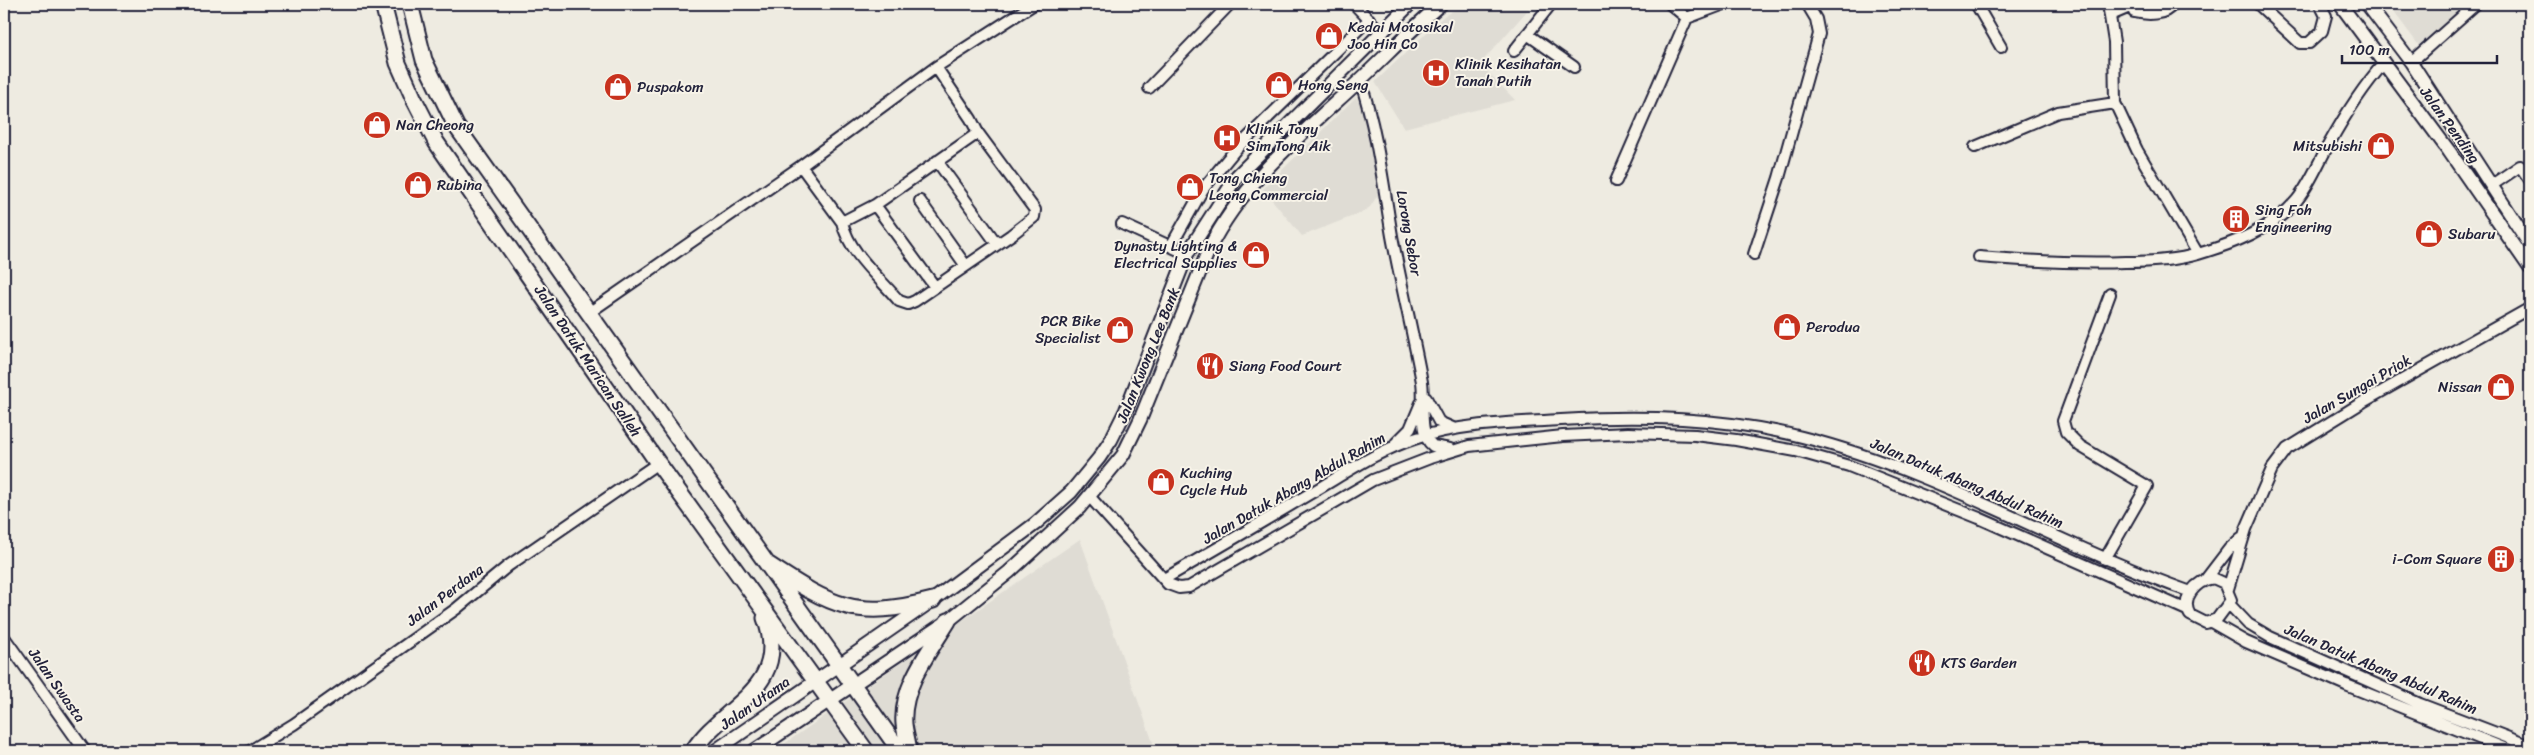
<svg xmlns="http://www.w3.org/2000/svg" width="2534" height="755" viewBox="0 0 2534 755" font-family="Sriracha,sans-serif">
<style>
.built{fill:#dfdcd4}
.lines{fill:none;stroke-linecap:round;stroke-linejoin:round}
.minor-casing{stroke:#22223b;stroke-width:14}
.major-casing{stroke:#22223b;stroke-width:16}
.highway-casing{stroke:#22223b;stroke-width:19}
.minor{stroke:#f7f3e8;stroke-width:10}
.major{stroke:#f7f3e8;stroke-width:12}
.highway{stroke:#f7f3e8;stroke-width:15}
.labels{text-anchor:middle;stroke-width:4;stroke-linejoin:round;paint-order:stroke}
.poi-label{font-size:15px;fill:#22223b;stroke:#f7f3e8;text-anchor:start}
.street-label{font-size:15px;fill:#22223b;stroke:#f7f3e8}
</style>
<rect width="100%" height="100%" fill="#eeebe1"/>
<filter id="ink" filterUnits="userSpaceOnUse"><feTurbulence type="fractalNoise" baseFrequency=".02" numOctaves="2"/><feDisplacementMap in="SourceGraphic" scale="10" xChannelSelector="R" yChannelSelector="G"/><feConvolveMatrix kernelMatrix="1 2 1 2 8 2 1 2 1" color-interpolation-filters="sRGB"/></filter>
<g filter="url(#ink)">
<path class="built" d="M1464,4h69l-53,60 35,36 -111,28 -29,-46 69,-66z
M2388,4h89l-54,47z
M1356,97l17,27 6,69 -9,14 -9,6 -59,23 -39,-47z
M1080,539l76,212h-382z"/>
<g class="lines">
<defs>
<path id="minor" d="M1354,4l27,28
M1670,4l17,14
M1976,4l25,43
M2258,4l42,39h9l13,-12 4,-15 -6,-12
M2132,6l2,6c13,3 31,4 39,-8
M2111,15l21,-9v-2
M1527,34l47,33
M1514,51l37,-47
M2411,62l65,-58
M1360,80c17,51 23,103 32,156 9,49 21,97 30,146 3,18 -5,52 11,64l17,3
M1149,88l81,-84
M1975,147l83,-35 57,-9
M937,161l60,83
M801,166l41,56 33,-17 103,-72
M1616,181l71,-163 37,-14
M2492,185l28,-19 10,14
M920,201l46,65
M875,205l60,82
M842,222c7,31 37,55 57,79l9,3 7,-3 96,-66 23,-18 1,-7 -57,-77 -7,-14 -35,-52
M1122,224l65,30
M1171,246l32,-57 33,-40 133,-130
M1754,254l25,-76 40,-144 -3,-15 -9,-15
M2198,254c34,-10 75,-25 99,-54 13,-16 21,-37 32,-56 16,-29 33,-56 55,-81
M1979,257c49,4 97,7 146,5 24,0 49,-1 73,-8l-61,-104 -22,-47 -1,-61 -6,-38
M590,312l211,-146 135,-99 98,-63
M1426,398l13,24 16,7
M1396,443l14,-14 11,-26
M1089,496l79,88 11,4 10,-1 184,-107 57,-22 39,-12 94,-10 65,-3 67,2 41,5 60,11 53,15 130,52 208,92
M2105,559l42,-73 -67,-40 -14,-14 -3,-11 47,-127
M2213,578l11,5 7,17 -14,19 -11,4 -16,-8c-10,-17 6,-34 23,-37z
M1164,579c49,-28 98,-57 147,-86 33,-19 66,-42 103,-54 46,-16 99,-16 147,-19 81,-5 162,-3 241,17 136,34 257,109 389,155
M2206,579l23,-30 12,-11
M2228,589l18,-60 26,-60 15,-20 76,-47 167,-94
M2229,604l19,20 22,13 150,67 110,42
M2211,622l35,20 100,43 165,66
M4,637l81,114
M250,751l44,-27 162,-115 52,-43 150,-103"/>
<path id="major" d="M2340,4l109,147 81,117
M2367,4l44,58 119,183
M715,751l218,-151 102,-76 36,-32 28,-34 12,-18 15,-30 61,-156 50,-78 173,-172
M754,751l194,-130 61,-49 71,-65 43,-52 17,-35 69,-171c33,-67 95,-117 149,-167 28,-26 54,-54 83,-78"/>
<path id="highway" d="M383,4l15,59 16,36 22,43 222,321 208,288
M410,4l14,56 32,66 444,625
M769,565c64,42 87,55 164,35
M693,751c29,-46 99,-63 72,-133
M909,751c-1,-8 -4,-18 -5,-27 -3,-37 25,-72 44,-103"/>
</defs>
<use href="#minor" class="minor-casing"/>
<use href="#major" class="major-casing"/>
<use href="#highway" class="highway-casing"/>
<use href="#minor" class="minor"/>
<use href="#major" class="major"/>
<use href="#highway" class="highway"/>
</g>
</g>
<defs>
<symbol id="shop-disc" viewBox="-11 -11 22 22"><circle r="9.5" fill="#c8321e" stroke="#f7f3e8"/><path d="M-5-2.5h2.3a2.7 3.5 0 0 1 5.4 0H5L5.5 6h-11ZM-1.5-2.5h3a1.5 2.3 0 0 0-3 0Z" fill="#fff"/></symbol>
<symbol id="hospital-disc" viewBox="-11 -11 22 22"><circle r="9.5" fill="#c8321e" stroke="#f7f3e8"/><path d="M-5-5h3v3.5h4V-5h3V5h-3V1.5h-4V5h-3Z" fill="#fff"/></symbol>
<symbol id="building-disc" viewBox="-11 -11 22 22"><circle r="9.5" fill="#c8321e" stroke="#f7f3e8"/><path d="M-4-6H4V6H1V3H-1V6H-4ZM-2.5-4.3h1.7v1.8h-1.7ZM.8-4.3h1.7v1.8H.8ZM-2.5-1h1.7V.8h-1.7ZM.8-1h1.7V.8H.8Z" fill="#fff"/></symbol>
<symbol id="restaurant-disc" viewBox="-11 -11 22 22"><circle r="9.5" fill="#c8321e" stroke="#f7f3e8"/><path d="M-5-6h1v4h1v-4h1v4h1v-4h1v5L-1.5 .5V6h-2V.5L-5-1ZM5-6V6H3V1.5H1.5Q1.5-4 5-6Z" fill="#fff"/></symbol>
</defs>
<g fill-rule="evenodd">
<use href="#shop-disc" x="1313" y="20" width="32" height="32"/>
<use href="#hospital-disc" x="1420" y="57" width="32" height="32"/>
<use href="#shop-disc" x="1263" y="69" width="32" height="32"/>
<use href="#shop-disc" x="602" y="71" width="32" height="32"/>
<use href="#shop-disc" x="361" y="109" width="32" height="32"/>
<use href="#hospital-disc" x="1211" y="122" width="32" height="32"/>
<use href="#shop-disc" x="2365" y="130" width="32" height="32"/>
<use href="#shop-disc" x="402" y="169" width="32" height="32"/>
<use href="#shop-disc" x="1174" y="171" width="32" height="32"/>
<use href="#building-disc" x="2220" y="203" width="32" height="32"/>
<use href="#shop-disc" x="2413" y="218" width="32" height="32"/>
<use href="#shop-disc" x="1240" y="239" width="32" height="32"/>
<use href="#shop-disc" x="1771" y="311" width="32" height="32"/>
<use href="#shop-disc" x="1104" y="314" width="32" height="32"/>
<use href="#restaurant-disc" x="1194" y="350" width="32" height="32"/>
<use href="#shop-disc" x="2485" y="371" width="32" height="32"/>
<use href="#shop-disc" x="1145" y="466" width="32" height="32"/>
<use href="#building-disc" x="2485" y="543" width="32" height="32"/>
<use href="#restaurant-disc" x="1906" y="647" width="32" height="32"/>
</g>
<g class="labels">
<g class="poi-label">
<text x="1348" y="32">Kedai Motosikal<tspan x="1348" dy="17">Joo Hin Co</tspan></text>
<text x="1455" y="69">Klinik Kesihatan<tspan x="1455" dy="17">Tanah Putih</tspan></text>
<text x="1298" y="90">Hong Seng</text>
<text x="637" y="92">Puspakom</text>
<text x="396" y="130">Nan Cheong</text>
<text x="1246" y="134">Klinik Tony<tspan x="1246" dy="17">Sim Tong Aik</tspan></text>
<text x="2362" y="151" text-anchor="end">Mitsubishi</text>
<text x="1209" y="183">Tong Chieng<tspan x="1209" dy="17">Leong Commercial</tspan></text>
<text x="437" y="190">Rubina</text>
<text x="2255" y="215">Sing Foh<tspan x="2255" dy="17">Engineering</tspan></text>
<text x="2448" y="239">Subaru</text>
<text x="1237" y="251" text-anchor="end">Dynasty Lighting &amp;<tspan x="1237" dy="17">Electrical Supplies</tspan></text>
<text x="1101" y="326" text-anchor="end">PCR Bike<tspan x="1101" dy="17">Specialist</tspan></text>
<text x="1806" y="332">Perodua</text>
<text x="1229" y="371">Siang Food Court</text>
<text x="2482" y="392" text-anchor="end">Nissan</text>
<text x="1180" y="478">Kuching<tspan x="1180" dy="17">Cycle Hub</tspan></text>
<text x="2482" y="564" text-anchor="end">i-Com Square</text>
<text x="1941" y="668">KTS Garden</text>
</g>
<g class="street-label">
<text transform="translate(2450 125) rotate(54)" y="5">Jalan Pending</text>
<text transform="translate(1409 233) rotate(80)" y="5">Lorong Sebor</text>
<text transform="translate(1148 355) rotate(-68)" y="5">Jalan Kwong Lee Bank</text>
<text transform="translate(588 361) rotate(56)" y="5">Jalan Datuk Marican Salleh</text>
<text transform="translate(2357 389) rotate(-30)" y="5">Jalan Sungai Priok</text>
<text transform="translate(1967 483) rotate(23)" y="5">Jalan Datuk Abang Abdul Rahim</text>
<text transform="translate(1294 488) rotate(-30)" y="5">Jalan Datuk Abang Abdul Rahim</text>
<text transform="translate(445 595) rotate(-37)" y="5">Jalan Perdana</text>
<text transform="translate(2381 669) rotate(23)" y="5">Jalan Datuk Abang Abdul Rahim</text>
<text transform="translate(57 685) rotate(55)" y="5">Jalan Swasta</text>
<text transform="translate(755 703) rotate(-35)" y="5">Jalan Utama</text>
</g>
</g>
<rect width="2534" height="755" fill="none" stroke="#f7f3e8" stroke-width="20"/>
<rect x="10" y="10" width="2514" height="735" fill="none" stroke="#22223b" stroke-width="2" filter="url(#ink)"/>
<path d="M2342 55v8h155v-8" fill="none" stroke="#22223b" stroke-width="2.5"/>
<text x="2349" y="55" font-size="15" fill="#22223b" stroke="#f7f3e8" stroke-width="4" paint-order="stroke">100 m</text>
</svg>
